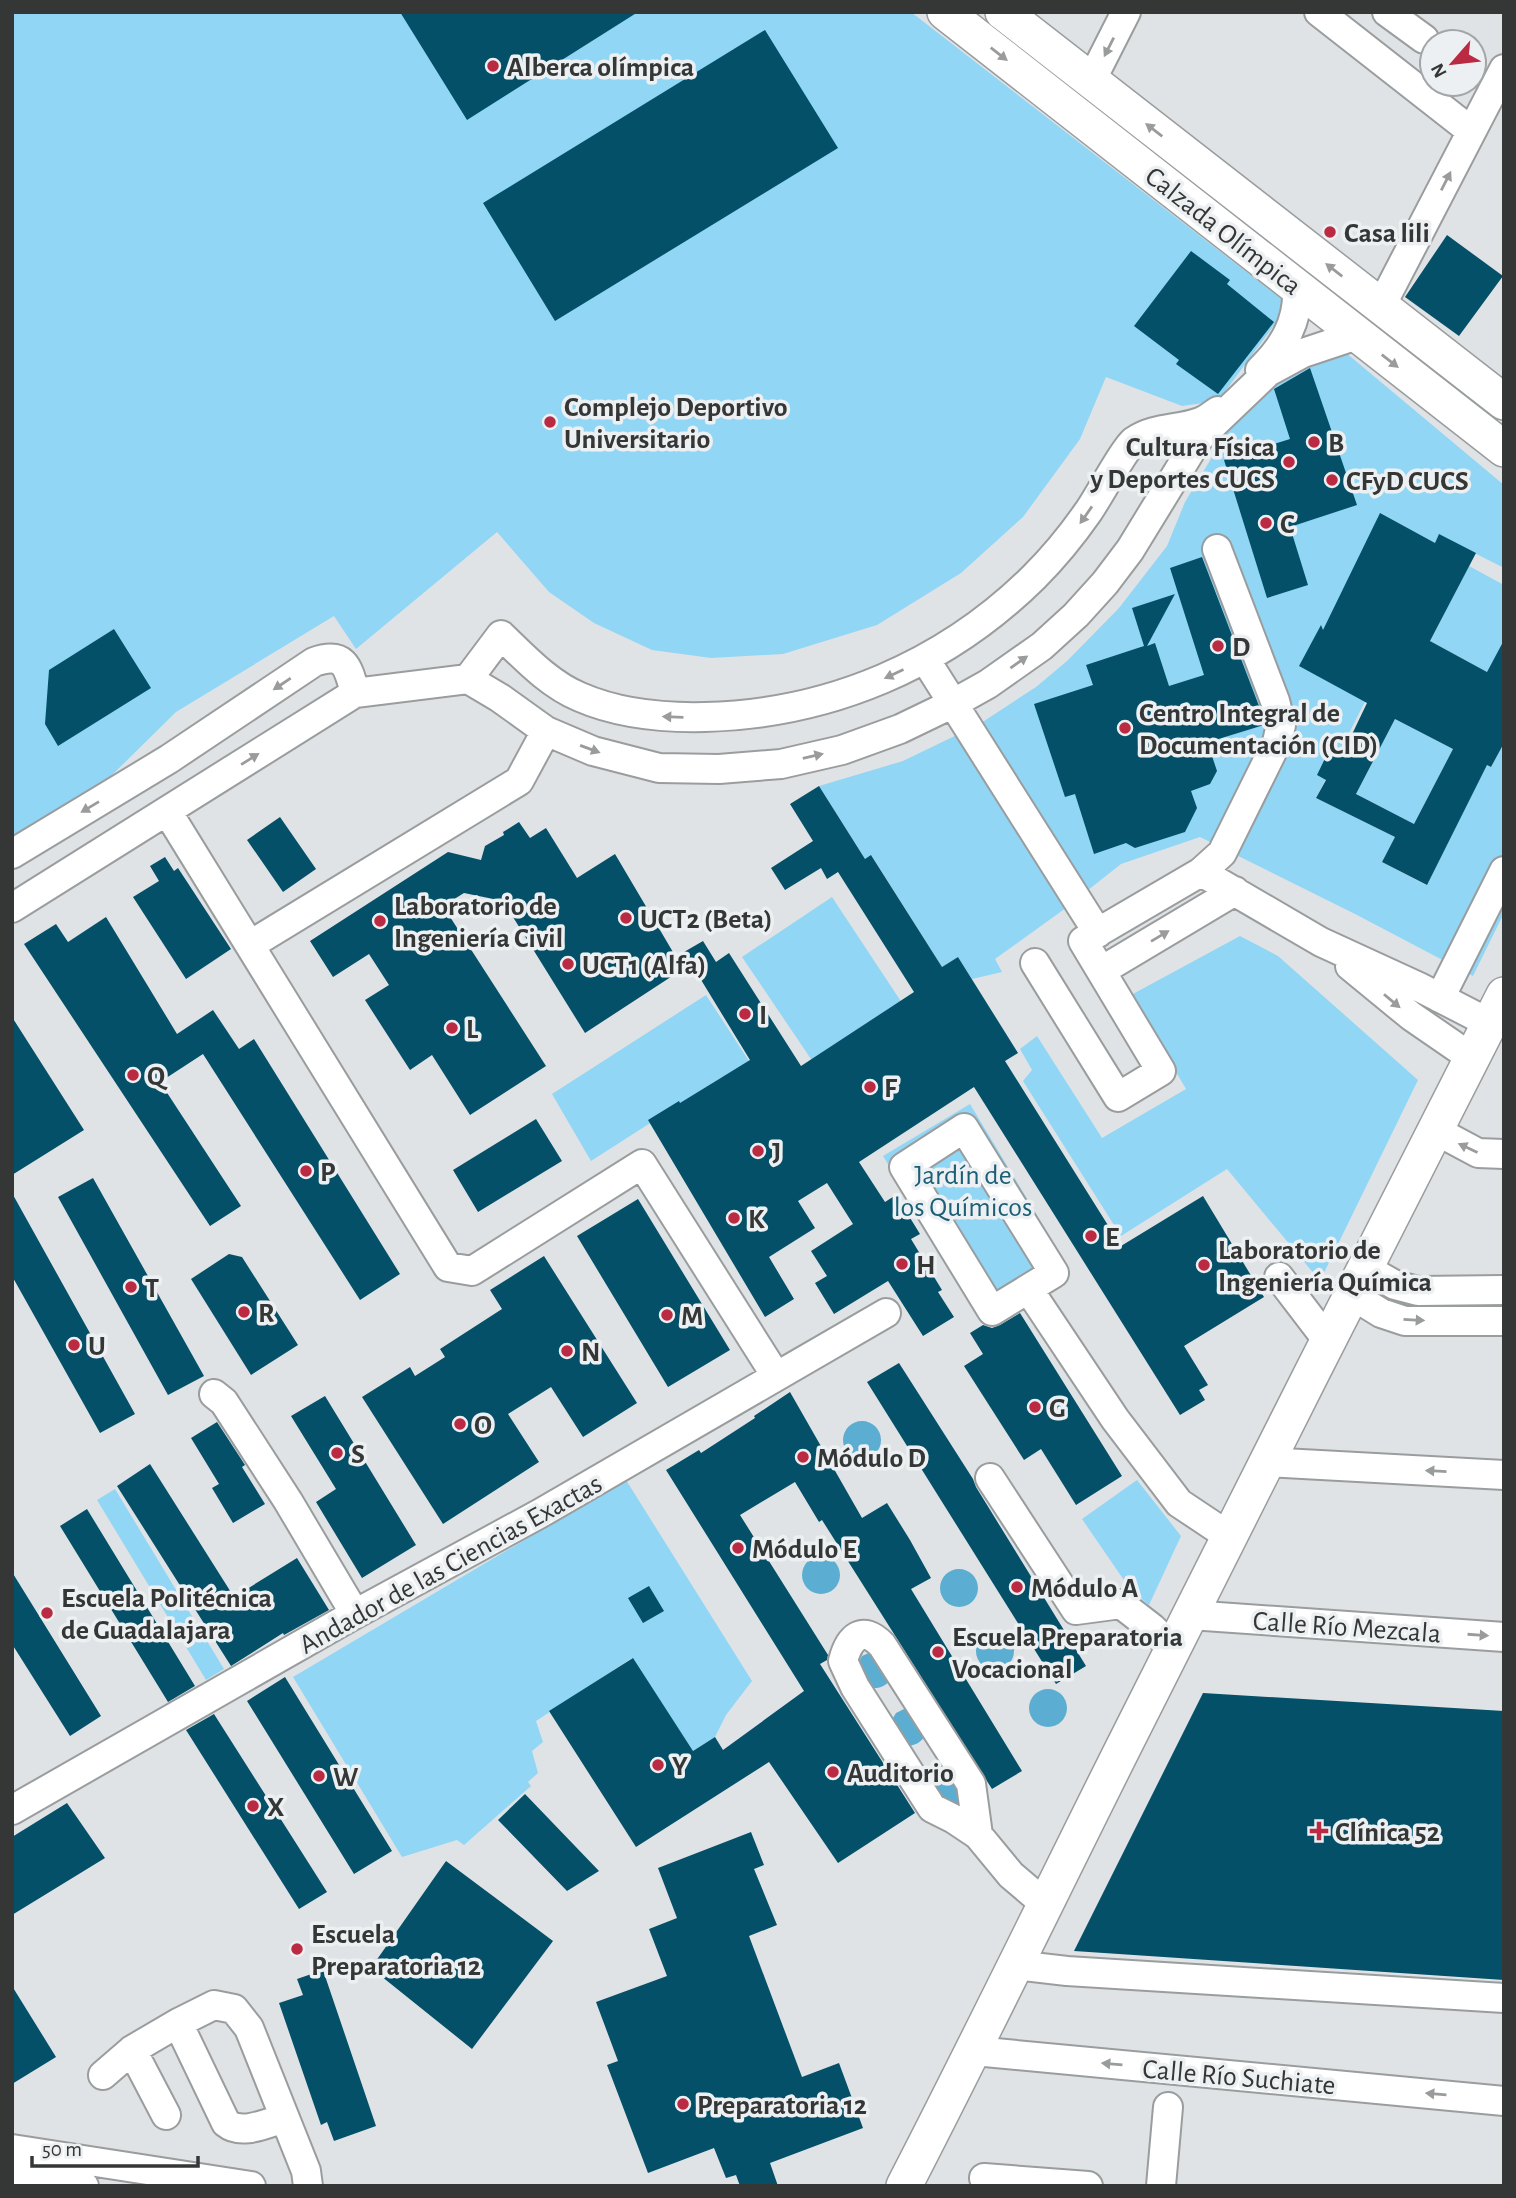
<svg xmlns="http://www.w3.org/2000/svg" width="1516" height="2198" viewBox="0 0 1516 2198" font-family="'Alegreya Sans',sans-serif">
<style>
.green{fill:#91d6f5}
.water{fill:#5baed1}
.building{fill:#035068;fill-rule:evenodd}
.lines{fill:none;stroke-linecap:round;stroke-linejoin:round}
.minor-casing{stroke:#9a9d9e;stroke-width:32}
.major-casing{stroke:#9a9d9e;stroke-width:38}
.minor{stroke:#fff;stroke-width:28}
.major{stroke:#fff;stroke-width:35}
.oneway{fill:#9a9b9b}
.poi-dot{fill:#bb2a43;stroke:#edf0f2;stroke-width:2.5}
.labels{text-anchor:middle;stroke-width:7;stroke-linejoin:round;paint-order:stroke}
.poi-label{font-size:28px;font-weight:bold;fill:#353737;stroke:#edf0f2;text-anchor:start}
.street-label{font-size:28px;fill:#353737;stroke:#edf0f2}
.park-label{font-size:28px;fill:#1c5e76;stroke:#edf0f2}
</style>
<rect width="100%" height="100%" fill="#e0e3e5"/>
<path class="green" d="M12,12h899l378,293 -71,96 -36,5 -76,-29 -26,62 -57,78 -62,56 -84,52 -94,29 -72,4 -59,-8 -58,-27 -45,-31 -52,-60 -141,117 -22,-33 -158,96 -65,64 -99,62z
M1345,352l159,133v83l-65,-33 -24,46 -42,105 -57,112 79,39 -13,25 44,23 61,-120 4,2 13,-24v170l-31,63 -116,-61 -157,-78 -79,27 -38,30 -105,-169 58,-38 31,-26 52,-53 48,-62 18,-44 41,-68 56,-59z
M1469,566l35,19v55l-17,32 -57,-31z
M1395,719l58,30 -39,75 -58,-30z
M965,731l105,174 -75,54 7,13 -30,7 -14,-22 -16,10 -70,-111 -7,3 -46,-73 84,-25z
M832,897l72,109 -91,56 -71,-105z
M1240,936l38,20 140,124 -98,201 -93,-112 -106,67 -98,-155 9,-11 -12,-21 17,-13 65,102 84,-49 -55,-94z
M706,995l60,92 -44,-10 -131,84 -39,-67z
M970,1104l92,153 -86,52 -93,-153z
M626,1480l126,201 -26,34 -11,22 -22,14 -61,-93 -96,63 7,21 -11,9 6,22 -10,9 3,4 -67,59 -7,-5 -55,17 -109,-180z
M1137,1480l44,56 -32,69 -19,-16 -48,-70z
M115,1489l109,180 -18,11 -109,-180z"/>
<path class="water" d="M843 1440a19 19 0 1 1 38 0a19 19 0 1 1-38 0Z
M802 1575a19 19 0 1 1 38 0a19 19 0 1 1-38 0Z
M940 1588a19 19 0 1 1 38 0a19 19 0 1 1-38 0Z
M976 1651a19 19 0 1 1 38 0a19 19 0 1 1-38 0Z
M873,1651l20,26c-6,8 -12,12 -22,11l-14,-22 5,-10z
M1029 1708a19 19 0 1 1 38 0a19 19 0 1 1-38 0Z
M906,1708l20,26c-5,9 -11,12 -22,12l-14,-23 6,-10z
M945,1771l12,3 4,29 -11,6 -21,-23 5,-10z"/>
<path class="building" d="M400,12h238l-171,108z
M765,30l73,118 -283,173 -72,-118z
M1447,235l56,41 -44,60 -54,-39z
M1191,251l39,29 -3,4 47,38 -56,72 -42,-30 3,-4 -45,-34z
M1310,368l47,137 -67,22 18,58 -41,13 -43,-138 66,-21 -16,-50z
M1380,513l55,30 4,-9 37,19 -46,88 57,31 17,-32v103l-13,24 -4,-2 -60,120 -45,-23 13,-25 -79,-39 10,-18 -9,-5 15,-31 12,7 23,-48 -68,-37 22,-41 2,5zM1395,719l58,30 -39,75 -58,-30z
M1202,557l57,149 5,19 -52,16 3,11 -4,1 6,18 -7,13 -19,7 6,17 -12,24 -50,16 -9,-5 -32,11 -19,-60 -10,3 -31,-93 59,-19 -7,-20 58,-19 -12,-38 43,-14 -28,52 8,-3 14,43 35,-11 -34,-107z
M114,629l37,59 -93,58 -13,-22 4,-54z
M819,786l46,73 6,-4 71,112 16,-10 60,96 -13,8 116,185 82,-50 61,101 -80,49 24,39 -9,5 6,10 -25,15 -206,-328 -115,75 26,40 11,-7 24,39 -9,5 31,51 -4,2 16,25 -31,19 -35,-55 -54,33 -19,-31 12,-7 -16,-25 42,-27 -26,-41 -29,18 17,27 -46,29 25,42 -29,18 -117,-197 31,-19 1,2 70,-43 -66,-108 19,-11 13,21 13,-9 72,113 113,-74 -76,-120 -11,7 -6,-11 -36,22 -14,-22 42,-27 -23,-37z
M280,817l36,52 -33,23 -36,-52z
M519,822l11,16 16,-10 31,50 38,-24 68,115 -98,64 -82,-132 -39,-8 -21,13 103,160 -76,49 -38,-60 -22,15 -45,-70 24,-15 -20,-31 -36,23 -23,-36 138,-89 33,8 4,-14 19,-11 -1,-3z
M165,857l9,14 4,-3 53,81 -45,30 -53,-82 26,-16 -9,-15z
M106,917l71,117 36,-24 26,39 15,-10 146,235 -40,26 -157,-246 -43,28 81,124 -31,20 -186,-282 32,-20 12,18z
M12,1017l72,113 -72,45z
M536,1119l26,42 -84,51 -25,-42z
M93,1178l111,198 -36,19 -110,-198z
M12,1193l123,221 -35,19 -88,-157z
M638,1199l92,151 -62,37 -91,-151z
M229,1254l13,3 56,88 -47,30 -60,-96z
M544,1256l93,147 -54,34 -32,-50 -43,27 31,48 -96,62 -81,-127 48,-30 5,9 30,-19 -5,-8 62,-40 -12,-19z
M1020,1313l102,163 -46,29 -35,-56 -17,11 -60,-94 19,-12 -13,-21 13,-8 9,3 8,-3z
M899,1363l74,116 3,8 110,179 -30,18 -189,-302z
M790,1392l72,126 25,-15 23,37 21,38 -20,11 111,182 -30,18 -170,-269 -3,2 -24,-40 -55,33 88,140 -1,5 -7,4 95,149 -77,50 -69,-101 -133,85 -87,-136 84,-53 60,93 22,-14 8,13 81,-59 -138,-221 33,-20 2,3 54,-35 -1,-2z
M325,1396l91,149 -54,33 -46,-76 20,-13 -45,-73z
M217,1422l28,43 -3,2 23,37 -32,19 -21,-35 7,-4 -28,-46z
M150,1464l84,133 63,-39 32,52 -45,25 -1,-2 -52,33 -114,-180z
M87,1509l108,177 -27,16 -108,-176z
M12,1572l89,144 -31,20 -58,-92z
M649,1586l15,25 -21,12 -15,-25z
M285,1677l107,174 -38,23 -107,-173z
M1203,1693l301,18v269l-430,-29z
M214,1714l113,178 -28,17 -113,-179z
M525,1794l74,77 -32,20 -69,-71z
M67,1803l38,55 -93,57v-78z
M751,1832l13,33 -10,4 23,56 -28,11 53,141 37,-14 24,65 -93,35 8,23h-38l-4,-11 -10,3 -12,-30 -66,25 -41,-108 11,-4 -22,-59 71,-26 -18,-47 28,-11 -19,-50z
M446,1861l107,80 -81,108 -101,-81z
M323,1970l53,156 -42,15 -7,-19 -6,3 -42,-122 24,-8 -6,-16z
M12,1986l44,71 -44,27z"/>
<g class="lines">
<defs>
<path id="minor" d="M1319,12l152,119
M1387,12l37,27
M1091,81l35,-69
M1381,306l123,-237
M1260,370c24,-23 39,-49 37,-83
M925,659l173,274
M468,679l33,-44c24,23 48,49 79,62 39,17 83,21 125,20 124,-3 240,-52 329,-140 20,-20 38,-42 54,-65 10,-14 36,-63 46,-71 20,-14 45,-11 66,-19 7,-2 13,-8 18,-11
M355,693l113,-14 32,19 46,33 47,20 66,17 60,1 62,-5 61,-14 58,-21 54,-26 34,-19 54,-38 34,-31 29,-32 25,-33 68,-111 70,-67 35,-19 54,-18
M167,811l281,456 24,4 170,-107 134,212
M12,854l157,-95 145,-97c31,-11 34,5 41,31l-343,215
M1201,872l120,70 98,45 70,36
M250,945l269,-164 27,-50
M1035,963l83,134 43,-26 -78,-130 118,-69 21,-19 55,-111 4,-17 -6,-24 -58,-152
M1350,966l61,50 61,42
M1101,971l134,-80
M1440,998l64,-127
M964,1128l90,145 -62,38 -88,-144z
M1435,1130l43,23 26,1
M1365,1268l30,17 23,6 86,-1
M1279,1277l49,64
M1029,1290l86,129 64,84 36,24 15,7
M1352,1295l29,18 24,8h99
M214,1394l10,8 64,99 67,113
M1266,1462l238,13
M990,1478l86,132 45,-6 31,24 21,21
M1190,1615l314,22
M12,1810l343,-196 184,-100 347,-201
M978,1835l-7,-51 -89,-139c-20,-21 -33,-7 -39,16l12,26 77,121 22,11 24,16 33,40 34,29
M1015,1965l52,6 437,27
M178,2023l48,100c16,13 40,0 59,-5
M132,2050l34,65
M974,2051l530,50
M103,2075l29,-25 46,-27 36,-18 20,4 15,19 57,143 2,15
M12,2149l239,37
M12,2174l72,12
M984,2178l104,8
M1161,2186l7,-79"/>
<path id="major" d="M945,12l559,437
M1003,12l501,390
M904,2186c74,-143 144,-288 216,-432 127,-253 255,-507 384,-759"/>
</defs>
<use href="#minor" class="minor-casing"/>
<use href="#major" class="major-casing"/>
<use href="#minor" class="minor"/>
<use href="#major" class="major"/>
</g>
<defs><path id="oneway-solid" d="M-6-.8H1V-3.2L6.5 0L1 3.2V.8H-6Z" transform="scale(1.75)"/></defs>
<g class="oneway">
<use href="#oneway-solid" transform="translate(1109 47) rotate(117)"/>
<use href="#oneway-solid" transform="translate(999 54) rotate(38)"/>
<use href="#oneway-solid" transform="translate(1154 130) rotate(-142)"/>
<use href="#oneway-solid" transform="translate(1446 181) rotate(-63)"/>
<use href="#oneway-solid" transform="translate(1334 270) rotate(-142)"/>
<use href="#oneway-solid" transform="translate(1390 361) rotate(38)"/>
<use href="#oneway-solid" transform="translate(1086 515) rotate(125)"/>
<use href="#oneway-solid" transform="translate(1019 662) rotate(-35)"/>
<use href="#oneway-solid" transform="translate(894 674) rotate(155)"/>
<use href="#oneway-solid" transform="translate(282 684) rotate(146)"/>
<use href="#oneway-solid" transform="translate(673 717) rotate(-178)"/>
<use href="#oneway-solid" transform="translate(590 749) rotate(20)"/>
<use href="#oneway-solid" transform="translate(813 756) rotate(-13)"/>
<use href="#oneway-solid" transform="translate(250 759) rotate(-32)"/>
<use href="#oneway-solid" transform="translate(90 807) rotate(149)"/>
<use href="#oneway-solid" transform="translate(1160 936) rotate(-31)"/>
<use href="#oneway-solid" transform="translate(1392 1001) rotate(40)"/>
<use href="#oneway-solid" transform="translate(1468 1148) rotate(-155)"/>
<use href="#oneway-solid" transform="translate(1414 1320) rotate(3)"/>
<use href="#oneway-solid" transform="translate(1436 1471) rotate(-177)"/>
<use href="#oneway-solid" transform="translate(1478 1635) rotate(4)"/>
<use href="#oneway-solid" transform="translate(1112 2064) rotate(-175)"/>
<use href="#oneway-solid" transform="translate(1436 2094) rotate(-175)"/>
</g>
<g class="poi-dot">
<circle cx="493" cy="66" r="7"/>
<circle cx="1330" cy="232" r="7"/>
<circle cx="550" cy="422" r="7"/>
<circle cx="1314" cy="442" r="7"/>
<circle cx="1289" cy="462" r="7"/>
<circle cx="1332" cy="480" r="7"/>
<circle cx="1266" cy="523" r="7"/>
<circle cx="1218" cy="646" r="7"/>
<circle cx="1125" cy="728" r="7"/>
<circle cx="626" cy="918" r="7"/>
<circle cx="380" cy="921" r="7"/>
<circle cx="568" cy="964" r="7"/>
<circle cx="745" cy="1014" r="7"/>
<circle cx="452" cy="1028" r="7"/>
<circle cx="133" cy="1075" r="7"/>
<circle cx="870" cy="1087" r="7"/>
<circle cx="758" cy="1151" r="7"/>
<circle cx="306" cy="1171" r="7"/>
<circle cx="734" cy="1218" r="7"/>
<circle cx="1091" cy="1236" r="7"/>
<circle cx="902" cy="1264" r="7"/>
<circle cx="1204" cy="1265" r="7"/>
<circle cx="131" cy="1287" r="7"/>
<circle cx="244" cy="1312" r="7"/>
<circle cx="667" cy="1315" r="7"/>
<circle cx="74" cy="1345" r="7"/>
<circle cx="567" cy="1351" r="7"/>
<circle cx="1035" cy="1407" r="7"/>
<circle cx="460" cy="1424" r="7"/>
<circle cx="337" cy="1453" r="7"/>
<circle cx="803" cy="1457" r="7"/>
<circle cx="738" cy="1548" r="7"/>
<circle cx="1017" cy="1587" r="7"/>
<circle cx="47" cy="1613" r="7"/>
<circle cx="938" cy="1652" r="7"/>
<circle cx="658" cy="1765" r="7"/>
<circle cx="833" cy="1772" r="7"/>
<circle cx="319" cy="1776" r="7"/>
<circle cx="253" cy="1806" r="7"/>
<path d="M1315.5 1820.5h7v7h7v7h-7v7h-7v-7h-7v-7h7z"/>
<circle cx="297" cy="1949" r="7"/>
<circle cx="683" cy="2104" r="7"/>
</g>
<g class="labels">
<g class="poi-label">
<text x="507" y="76">Alberca olímpica</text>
<text x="1344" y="242">Casa lili</text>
<text x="564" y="416">Complejo Deportivo<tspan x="564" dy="32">Universitario</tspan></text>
<text x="1328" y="452">B</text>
<text x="1275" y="456" text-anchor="end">Cultura Física<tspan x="1275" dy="32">y Deportes CUCS</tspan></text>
<text x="1346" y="490">CFyD CUCS</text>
<text x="1280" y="533">C</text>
<text x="1232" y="656">D</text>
<text x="1139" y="722">Centro Integral de<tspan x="1139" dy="32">Documentación (CID)</tspan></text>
<text x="394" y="915">Laboratorio de<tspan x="394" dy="32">Ingeniería Civil</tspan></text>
<text x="640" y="928">UCT2 (Beta)</text>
<text x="582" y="974">UCT1 (Alfa)</text>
<text x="759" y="1024">I</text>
<text x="466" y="1038">L</text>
<text x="147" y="1085">Q</text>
<text x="884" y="1097">F</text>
<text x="772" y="1161">J</text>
<text x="320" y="1181">P</text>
<text x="748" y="1228">K</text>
<text x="1105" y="1246">E</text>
<text x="1218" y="1259">Laboratorio de<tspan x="1218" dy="32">Ingeniería Química</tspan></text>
<text x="916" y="1274">H</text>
<text x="145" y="1297">T</text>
<text x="258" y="1322">R</text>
<text x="681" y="1325">M</text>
<text x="88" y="1355">U</text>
<text x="581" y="1361">N</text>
<text x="1049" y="1417">G</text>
<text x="474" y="1434">O</text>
<text x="351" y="1463">S</text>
<text x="817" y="1467">Módulo D</text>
<text x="752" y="1558">Módulo E</text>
<text x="1031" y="1597">Módulo A</text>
<text x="61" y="1607">Escuela Politécnica<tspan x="61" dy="32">de Guadalajara</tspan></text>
<text x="952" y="1646">Escuela Preparatoria<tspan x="952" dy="32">Vocacional</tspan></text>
<text x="672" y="1775">Y</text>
<text x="847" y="1782">Auditorio</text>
<text x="333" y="1786">W</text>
<text x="267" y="1816">X</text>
<text x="1335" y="1841">Clínica 52</text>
<text x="311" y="1943">Escuela<tspan x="311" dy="32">Preparatoria 12</tspan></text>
<text x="697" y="2114">Preparatoria 12</text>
</g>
<g class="street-label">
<text transform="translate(1224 230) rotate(38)" y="10">Calzada Olímpica</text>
<text transform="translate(450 1563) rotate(-29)" y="10">Andador de las Ciencias Exactas</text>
<text transform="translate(1347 1626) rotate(4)" y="10">Calle Río Mezcala</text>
<text transform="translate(1239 2076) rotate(5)" y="10">Calle Río Suchiate</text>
</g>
<g class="park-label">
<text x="963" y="1184">Jardín de<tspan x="963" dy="32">los Químicos</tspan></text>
</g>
</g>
<rect width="1516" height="2198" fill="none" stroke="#353737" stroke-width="28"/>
<g transform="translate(1453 63) rotate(242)"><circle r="33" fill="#edf0f2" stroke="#a3a6a7" stroke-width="2"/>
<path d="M0-5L12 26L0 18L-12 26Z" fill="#bb2a43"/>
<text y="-10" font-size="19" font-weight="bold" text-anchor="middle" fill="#353737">N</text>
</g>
<path d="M32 2156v10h166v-10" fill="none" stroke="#353737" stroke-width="3.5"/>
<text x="42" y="2156" font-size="21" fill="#353737" stroke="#edf0f2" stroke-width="5" paint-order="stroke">50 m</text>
</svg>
